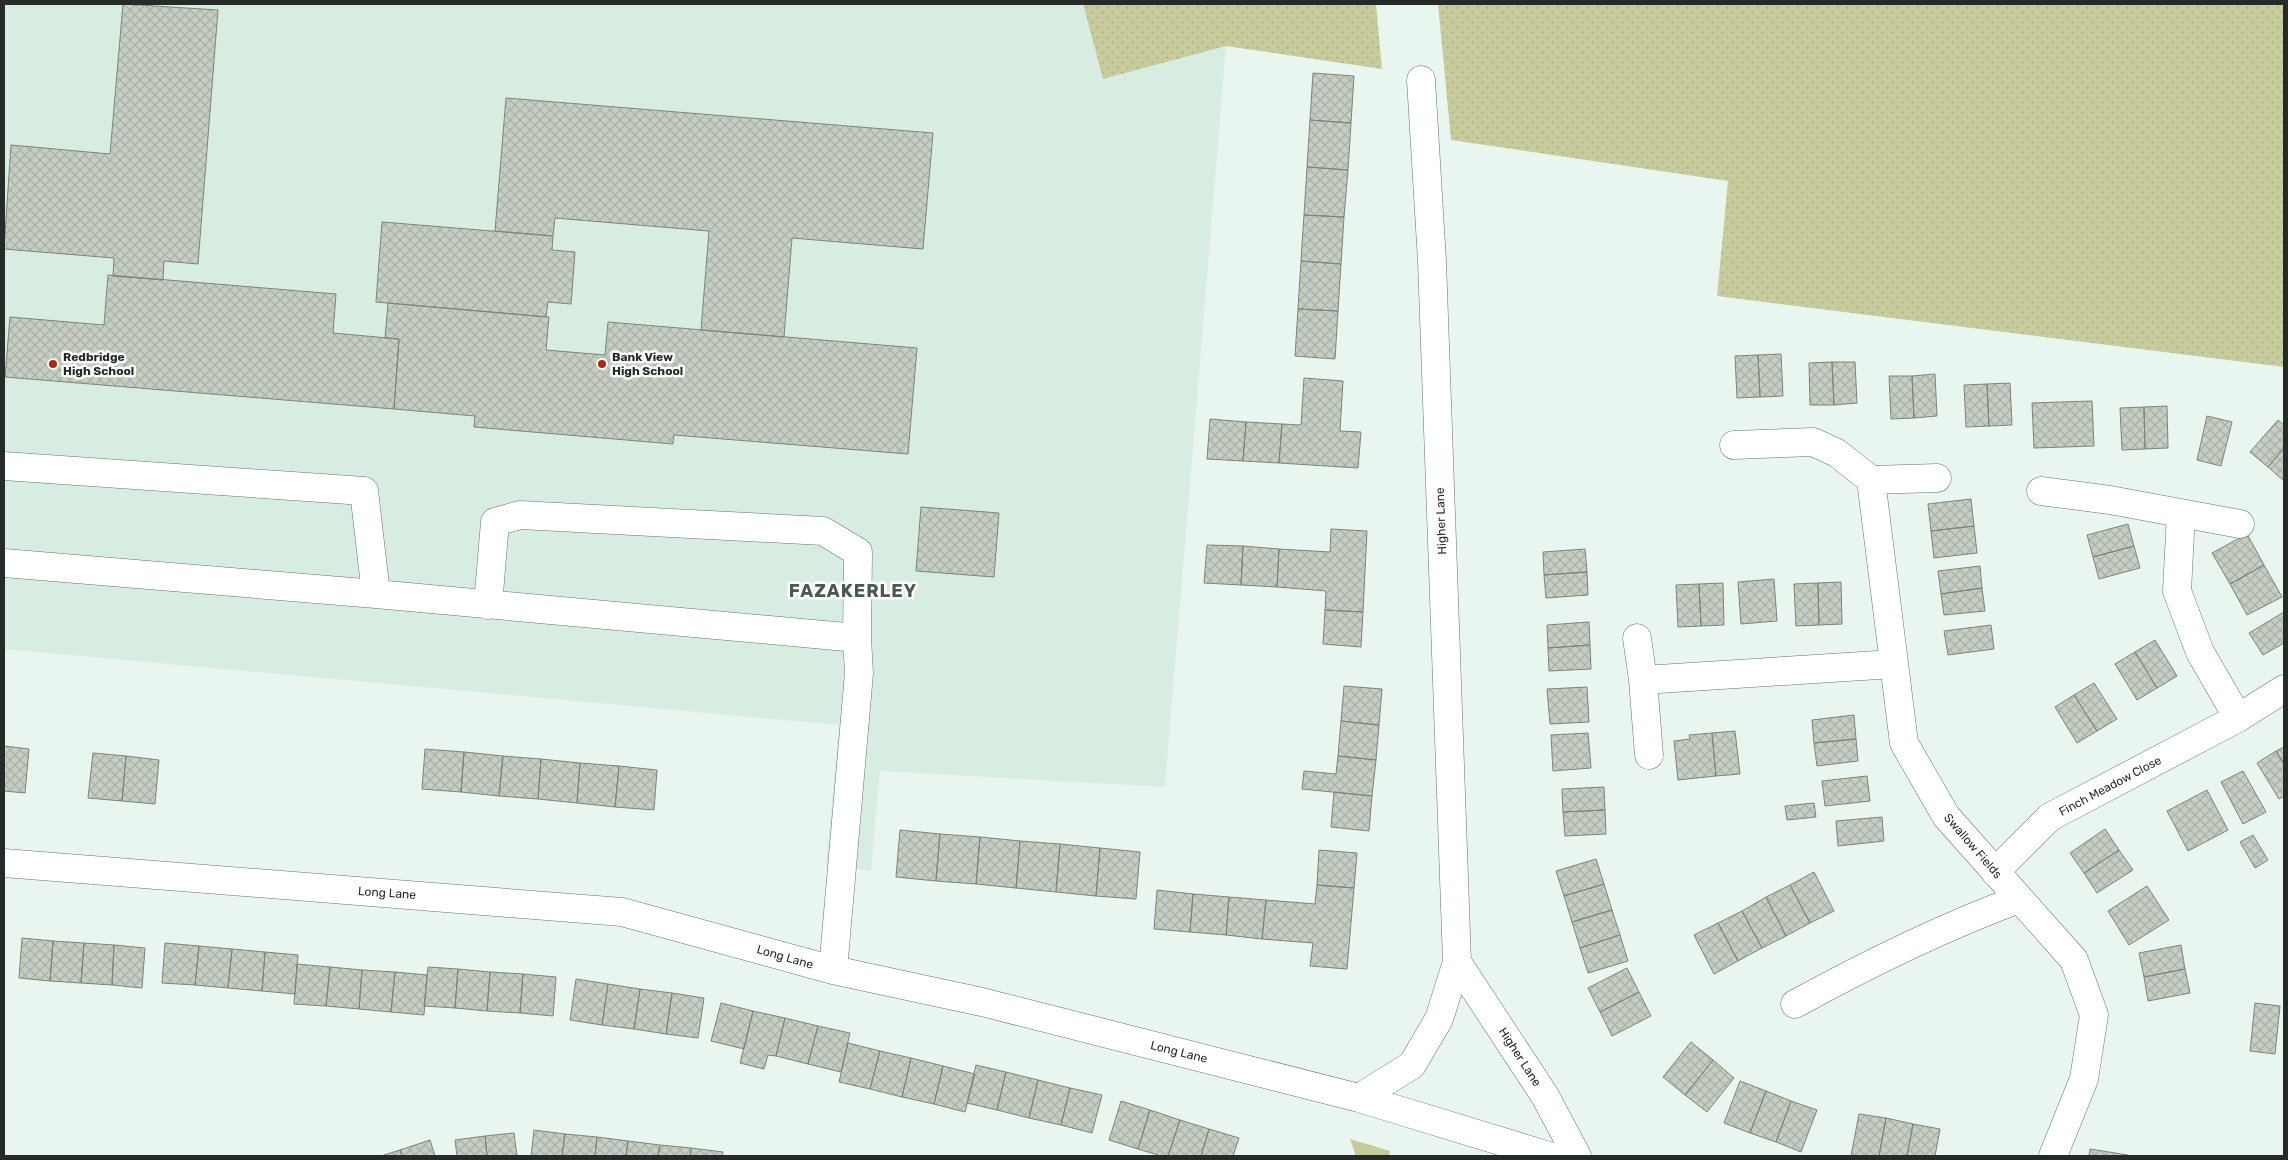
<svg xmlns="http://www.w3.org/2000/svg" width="2288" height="1160" viewBox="0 0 2288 1160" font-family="Rubik,sans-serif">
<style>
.built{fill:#d7ede2}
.grass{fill:url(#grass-tufts)}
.park{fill:url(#park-dots)}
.building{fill:url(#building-cross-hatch);stroke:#7d857a}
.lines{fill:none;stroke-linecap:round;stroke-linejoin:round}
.minor-casing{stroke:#67736d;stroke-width:29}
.minor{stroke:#fff;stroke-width:28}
.poi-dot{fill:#b32609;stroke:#fff;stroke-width:2}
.labels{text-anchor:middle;stroke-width:5;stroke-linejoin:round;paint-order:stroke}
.poi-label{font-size:12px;font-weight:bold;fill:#252b28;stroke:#fff;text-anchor:start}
.street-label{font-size:12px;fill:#252b28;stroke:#fff}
.district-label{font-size:18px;font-weight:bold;letter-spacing:1px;fill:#4b5751;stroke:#fff}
</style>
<defs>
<pattern id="grass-tufts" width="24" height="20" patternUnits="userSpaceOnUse" patternTransform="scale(1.25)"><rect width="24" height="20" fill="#c8cc9d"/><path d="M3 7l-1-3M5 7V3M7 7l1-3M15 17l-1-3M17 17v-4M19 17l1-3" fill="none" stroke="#acaf87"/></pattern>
<pattern id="park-dots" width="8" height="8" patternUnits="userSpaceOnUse" patternTransform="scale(1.25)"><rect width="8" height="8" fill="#c8cc9d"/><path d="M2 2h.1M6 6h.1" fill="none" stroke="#acaf87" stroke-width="1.8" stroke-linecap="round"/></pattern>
<pattern id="building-cross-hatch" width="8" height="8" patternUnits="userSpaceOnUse" patternTransform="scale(1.25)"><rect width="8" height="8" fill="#c6cec3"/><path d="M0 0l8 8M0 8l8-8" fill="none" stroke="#aab1a8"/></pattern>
</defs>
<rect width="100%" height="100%" fill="#e8f6ef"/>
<path class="built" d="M4,4h1079l20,75 123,-33 -61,741 -285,-16 -9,100 -45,-6 13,-140 -835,-76z"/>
<path class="grass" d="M1350,1139l40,12 -1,5h-33z"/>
<path class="park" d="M1083,4h293l6,65 -156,-23 -123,33z
M1438,4h846v363l-567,-71 11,-115 -277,-41z"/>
<path class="building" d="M123,4l95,6 -20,254 -34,-3 -1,19 -50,-4 1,-18 -110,-9 7,-104 99,9z
M1313,73l41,3 -3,47 -41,-3z
M506,98l427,35 -10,116 -131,-11 -8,99 -83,-7 8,-99 -154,-13 -2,18 -58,-5z
M1310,120l41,3 -3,47 -41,-3z
M1307,167l41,3 -4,47 -40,-2z
M1304,215l40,2 -3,47 -40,-3z
M382,222l171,14 -1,14 23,2 -4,52 -23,-2 -2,15 -170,-15z
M1301,261l40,3 -3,47 -40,-2z
M108,275l228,19 -3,39 66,6 -5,70 -389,-32 5,-60 94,8z
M388,303l161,14 -3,33 59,5 3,-33 309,26 -9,106 -234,-19 -1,9 -199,-17 1,-11 -81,-7 5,-70 -14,-1z
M1298,309l40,2 -3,48 -40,-3z
M1781,354l2,42 -23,1 -2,-42z
M1758,355l2,42 -23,1 -2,-42z
M1832,362h23l2,41 -23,2z
M1832,362l2,43h-24l-1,-42z
M1935,374l2,42 -23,2 -2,-42z
M1889,376h23l2,42 -23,1z
M1304,378l39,3 -3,50 21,1 -3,36 -79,-5 3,-39 19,1z
M2010,383l2,42 -23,1 -2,-42z
M1987,384l2,42 -23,1 -2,-42z
M2092,401l2,45 -60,2 -2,-45z
M2167,406l1,42 -23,1 -1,-42z
M2144,407l1,42 -23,1 -2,-42z
M2207,416l25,6 -11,44 -24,-6z
M1210,419l36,3 -3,39 -36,-2z
M2278,420l6,5v23l-16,19 -18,-15z
M1246,422l36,2 -3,39 -36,-2z
M2284,448v33l-16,-14z
M1971,499l3,27 -43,5 -3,-27z
M921,507l78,6 -5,64 -78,-6z
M2128,524l6,22 -41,11 -6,-22z
M1974,526l3,27 -43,5 -3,-27z
M1331,529l36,2 -4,81 -38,-2 1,-19 -49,-4 2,-38 51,3z
M2247,534l17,31 -34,19 -18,-31z
M1207,545l36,1 -2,39 -37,-2z
M1243,546l36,3 -2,38 -36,-2z
M2134,546l6,22 -41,11 -6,-22z
M1585,549l2,23 -43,3 -1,-23z
M2264,565l18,32 -35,18 -17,-31z
M1980,566l2,22 -41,6 -3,-23z
M1587,572l1,23 -42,3 -2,-23z
M1774,579l3,42 -36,3 -3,-42z
M1841,582l1,42 -23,1 -1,-42z
M1723,583l1,42 -23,1 -2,-42z
M1818,583l1,42 -23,1 -2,-42z
M1699,584l2,42 -23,1 -2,-42z
M1982,588l3,23 -41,4 -3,-21z
M1325,610l38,2 -2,35 -38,-3z
M2284,612v31l-21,12 -14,-22z
M1589,622l1,23 -42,3 -1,-23z
M1991,625l3,24 -46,6 -4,-24z
M2155,640l22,36 -20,12 -22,-36z
M1590,645l1,24 -42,2 -1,-23z
M2135,652l22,36 -20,12 -22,-36z
M2094,683l23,36 -20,12 -23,-36z
M1344,686l38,3 -3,36 -38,-4z
M1587,687l2,35 -39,2 -3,-35z
M2074,695l23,36 -20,12 -22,-36z
M1854,715l2,24 -42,4 -2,-23z
M1341,721l38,4 -3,35 -38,-4z
M1735,731l5,43 -24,2 -4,-43z
M1588,733l3,35 -38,3 -2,-36z
M1712,733l4,43 -38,4 -4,-39 16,-2 -1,-4z
M1856,739l2,22 -41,5 -3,-23z
M4,746l25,3 -4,44 -21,-2z
M2284,747v17l-8,-13z
M425,749l39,3 -3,40 -39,-3z
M2276,751l8,13v32l-5,3 -22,-36z
M464,752l39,4 -4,40 -38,-4z
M93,753l33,3 -4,45 -34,-3z
M126,756l33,4 -4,44 -33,-3z
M503,756l38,3 -3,40 -39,-3z
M1338,756l38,4 -4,36 -70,-7 2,-18 32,3z
M541,759l39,4 -3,40 -39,-4z
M580,763l39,3 -4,41 -38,-4z
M619,766l38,4 -3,40 -39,-3z
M2243,771l23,41 -23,12 -22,-42z
M1867,776l3,25 -45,5 -3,-25z
M1604,787l1,23 -42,2 -1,-23z
M2207,790l21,40 -40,21 -21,-40z
M1334,792l38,4 -3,35 -38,-4z
M1814,803l2,14 -29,3 -2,-14z
M1605,810l1,24 -41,2 -2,-24z
M1882,817l2,24 -46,5 -2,-25z
M2105,829l14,21 -35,23 -14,-20z
M900,830l40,4 -4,47 -40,-4z
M940,834l40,3 -4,47 -40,-3z
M2253,835l15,25 -13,8 -15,-26z
M980,837l40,4 -4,47 -40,-4z
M1020,841l40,3 -4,48 -40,-4z
M1060,844l40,4 -4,48 -40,-4z
M1100,848l40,4 -4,47 -40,-3z
M1319,850l38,3 -3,35 -37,-3z
M2119,850l14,20 -36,23 -13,-20z
M1596,859l8,25 -40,12 -8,-25z
M1814,872l20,39 -24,12 -20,-38z
M1604,884l8,26 -40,12 -8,-26z
M1317,885l37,3 -7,81 -37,-3 3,-23 -51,-4 4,-39 49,4z
M1790,885l20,38 -24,13 -20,-39z
M2147,886l22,34 -40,25 -21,-34z
M1157,890l36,4 -3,38 -36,-3z
M1193,894l36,3 -3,38 -36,-3z
M1229,897l37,3 -4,39 -36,-4z
M1766,897l20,39 -24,12 -20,-37z
M1612,910l8,25 -40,13 -8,-26z
M1742,911l20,37 -24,13 -20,-38z
M1718,923l20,38 -24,13 -20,-39z
M1620,935l8,26 -40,12 -8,-25z
M22,938l31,3 -3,40 -31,-3z
M53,941l31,2 -3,40 -31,-2z
M84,943l30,2 -2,40 -31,-2z
M165,943l34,3 -4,39 -33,-2z
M114,945l31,3 -3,40 -30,-3z
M2181,945l4,24 -41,8 -5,-24z
M199,946l33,3 -4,39 -33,-3z
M232,949l33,3 -3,39 -34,-3z
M265,952l33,3 -3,39 -33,-3z
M297,964l33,3 -4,39 -32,-2z
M330,967l32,3 -3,39 -33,-3z
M428,967l30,2 -3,39 -31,-2z
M1627,968l12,24 -39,20 -12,-24z
M458,969l32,3 -3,39 -32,-3z
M2185,969l5,24 -42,8 -4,-24z
M362,970l33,2 -4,40 -32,-3z
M395,972l32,3 -3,40 -33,-3z
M490,972l33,2 -3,39 -33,-2z
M523,974l33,3 -3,39 -33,-3z
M576,979l32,5 -6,41 -32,-5z
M608,984l32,5 -6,40 -32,-4z
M640,989l32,4 -6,41 -32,-5z
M1639,992l12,24 -39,20 -12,-24z
M672,993l32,5 -6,40 -32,-4z
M721,1003l32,8 -9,38 -33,-8z
M2255,1003l25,3 -5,48 -25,-3z
M753,1011l32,7 -9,38 -8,-1 -4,14 -24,-6z
M785,1018l33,8 -10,38 -32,-8z
M818,1026l32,7 -9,39 -33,-8z
M1691,1042l22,18 -28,35 -22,-18z
M848,1043l32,8 -10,38 -31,-7z
M880,1051l31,7 -9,39 -32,-8z
M911,1058l32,8 -9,38 -32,-7z
M1713,1060l21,18 -27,34 -22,-17z
M976,1065l30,7 -9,38 -30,-7z
M943,1066l32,8 -10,38 -31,-8z
M1006,1072l32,8 -9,38 -32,-8z
M1038,1080l32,8 -9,37 -32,-7z
M1740,1081l26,10 -16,42 -26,-10z
M1070,1088l32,7 -10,38 -31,-8z
M1766,1091l25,10 -15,41 -26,-9z
M1121,1101l29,9 -12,39 -29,-9z
M1791,1101l26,9 -16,42 -25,-10z
M1150,1110l30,10 -12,36h-7l-23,-7z
M1859,1114l27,4 -7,38h-28z
M1886,1118l27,6 -6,32h-28z
M1180,1120l29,9 -8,27h-33z
M1913,1124l27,5 -5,27h-28z
M1209,1129l30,9 -6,18h-32z
M534,1130l31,4 -3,22h-31z
M514,1133l3,23h-30l-2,-20z
M565,1134l32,3 -2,19h-33z
M485,1136l2,20h-30l-2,-16z
M597,1137l31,4 -2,15h-31z
M430,1140l5,16h-33l-2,-6z
M628,1141l32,4 -2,11h-32z
M660,1145l31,3 -1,8h-32z
M691,1148l32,4 -1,4h-32z
M2090,1149l38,6v1h-39z
M400,1150l2,6h-21z"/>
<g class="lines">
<defs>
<path id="minor" d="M1421,80l11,181 25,701
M1734,445l79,-3 24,11 34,27 66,-2
M4,466l360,25 12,103
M1871,480l33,263 42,73 128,144 20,55 -10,64 -31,77
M2041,491l69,9 130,24
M2181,513l-4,78 23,61 38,66
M4,563l372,31 481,44
M488,605l7,-83 25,-7 303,16 35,21 -1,86 2,35 -26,297
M1637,638l6,42 251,-16
M1643,680l6,75
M4,863l618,49 211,58 149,32 377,96 190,58
M1995,872l55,-55 188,-99 46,-29
M1795,1004c73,-40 146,-76 224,-105
M1359,1098l53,-33 27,-46 18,-57 88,134 32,60"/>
</defs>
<use href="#minor" class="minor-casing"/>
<use href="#minor" class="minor"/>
</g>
<g class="poi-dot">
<circle cx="53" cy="364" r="5"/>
<circle cx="602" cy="364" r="5"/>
</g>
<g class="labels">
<g class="poi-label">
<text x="63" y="361">Redbridge<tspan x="63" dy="14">High School</tspan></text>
<text x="612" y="361">Bank View<tspan x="612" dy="14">High School</tspan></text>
</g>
<g class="street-label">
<text transform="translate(1441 521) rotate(-92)" y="4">Higher Lane</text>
<text transform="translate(2110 786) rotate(-28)" y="4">Finch Meadow Close</text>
<text transform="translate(1973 846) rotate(49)" y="4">Swallow Fields</text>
<text transform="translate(387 893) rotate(4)" y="4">Long Lane</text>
<text transform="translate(785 957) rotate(16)" y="4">Long Lane</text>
<text transform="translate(1179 1052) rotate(14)" y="4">Long Lane</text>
<text transform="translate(1520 1057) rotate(57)" y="4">Higher Lane</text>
</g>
<g class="district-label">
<text x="853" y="597">FAZAKERLEY</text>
</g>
</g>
<rect width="2288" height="1160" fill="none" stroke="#252b28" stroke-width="10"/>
</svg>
